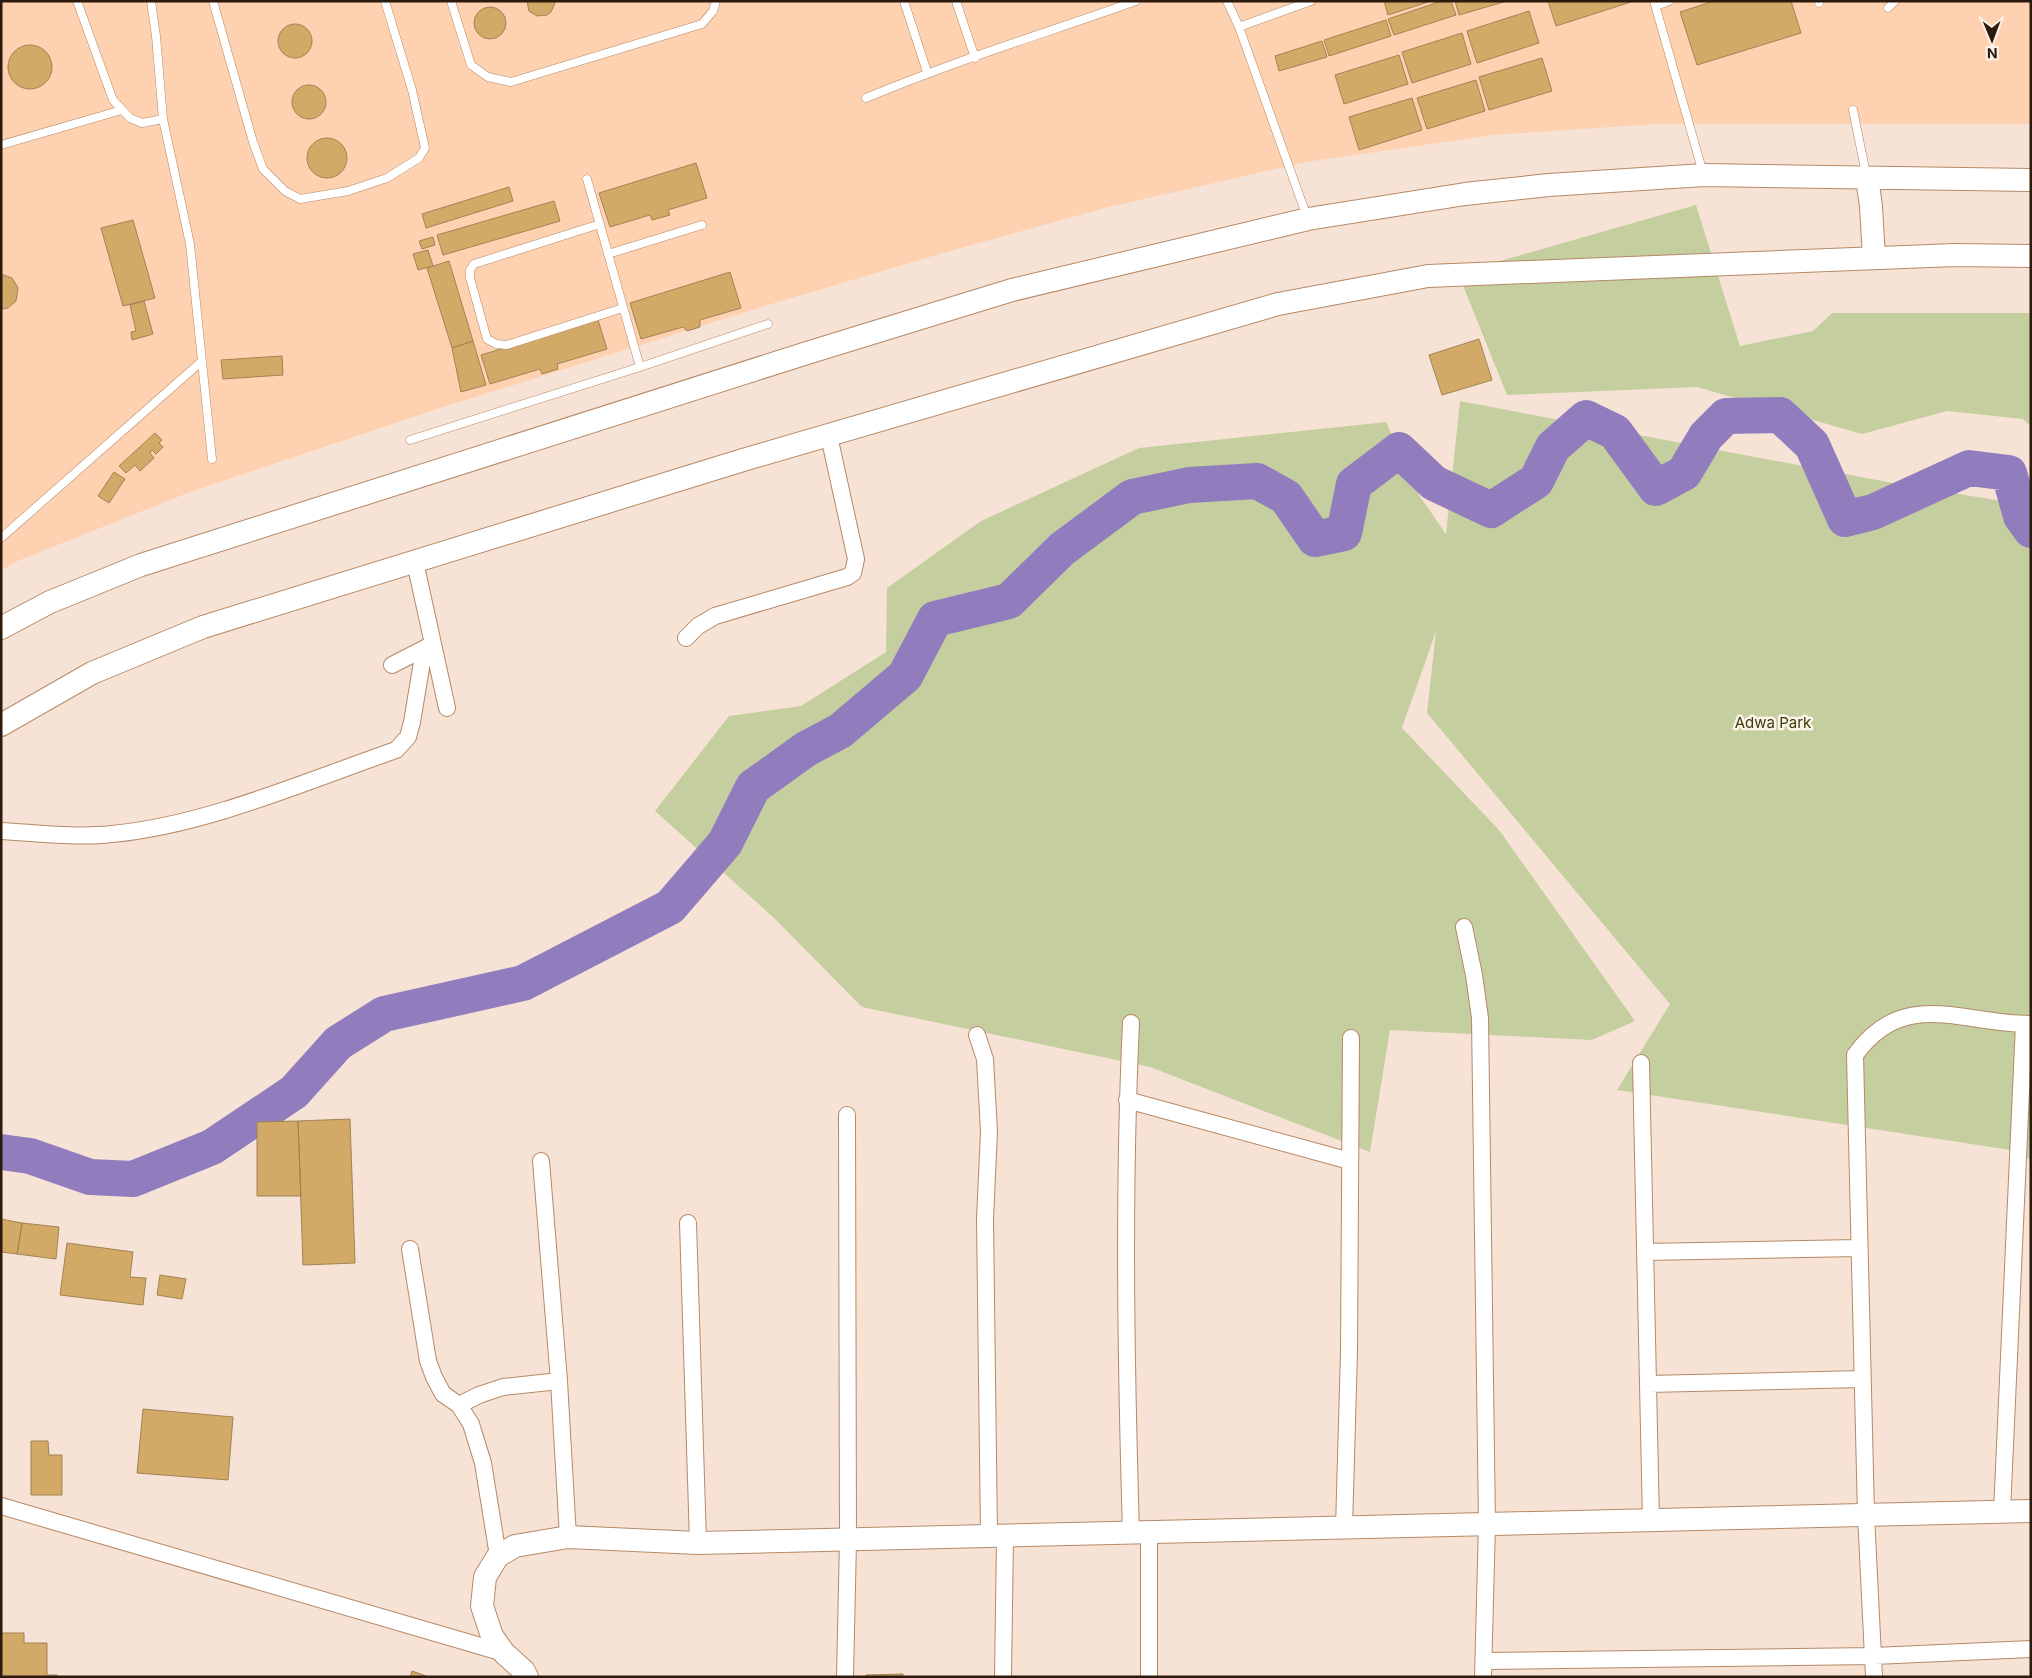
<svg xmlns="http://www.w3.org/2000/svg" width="2032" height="1678" viewBox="0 0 2032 1678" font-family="Inter,sans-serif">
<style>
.built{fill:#fed1b0}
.green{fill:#c4ce9f}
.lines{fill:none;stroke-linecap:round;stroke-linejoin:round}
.river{stroke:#917dbd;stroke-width:36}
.building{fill:#d3a967;stroke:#a18354}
.lane-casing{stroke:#b68966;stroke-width:9}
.street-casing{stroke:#b68966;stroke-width:18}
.secondary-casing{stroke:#b68966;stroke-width:24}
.lane{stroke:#fff;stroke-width:8}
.street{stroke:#fff;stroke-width:16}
.secondary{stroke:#fff;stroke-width:22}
.labels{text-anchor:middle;stroke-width:5;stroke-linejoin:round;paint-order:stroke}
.park-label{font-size:15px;fill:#353d04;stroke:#fdf3eb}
</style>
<rect width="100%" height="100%" fill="#f7e3d5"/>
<path class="built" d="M1,1h2030v123h-376l-162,11 -187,27 -201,46 -155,43 -182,54 -328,103 -250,84 -175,70 -14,9z"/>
<path class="green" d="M1696,205l44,141 73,-15 19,-18h199v113l-8,-7 -76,-8 -85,23 -165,-47 -190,8 -49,-122z
M1460,401l422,80 149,25v654l-14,-9 -400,-61 53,-86 -243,-291 9,-82 -34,97 97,102 136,191 -43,19 -202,-10 -20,122 -220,-85 -288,-60 -88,-89 -119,-107 74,-95 72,-10 85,-54 1,-64 94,-67 158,-73 247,-26 33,73 27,39z"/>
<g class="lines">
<path class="river" d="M1,1152l29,4 60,21 43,2 79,-32 82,-55 44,-49 46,-29 139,-31 147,-76 55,-64 28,-56 53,-38 34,-18 65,-55 30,-57 74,-18 53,-52 70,-52 57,-12 68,-4 29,16 29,42 29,-6 10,-49 45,-34 35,33 57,27 45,-29 17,-34 33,-29 29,14 41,56 28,-15 22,-37 20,-20 54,-1 32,30 33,74 28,-7 96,-44 40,5 12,43 10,14"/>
</g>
<path class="building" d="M527,1h28v2l-4,9 -4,3 -10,1 -8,-5z
M1384,1h47l-43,14z
M1442,1h9l5,14 -62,20 -6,-16z
M1455,1h52l-48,14z
M1548,1h83v1l-75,24z
M1714,1h77l10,32 -104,32 -17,-53z
M474 23a16 16 0 1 1 32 0a16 16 0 1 1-32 0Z
M1529,11l10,32 -62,20 -10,-32z
M1386,20l5,16 -62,20 -5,-16z
M278 41a17 17 0 1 1 34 0a17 17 0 1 1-34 0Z
M1462,33l9,31 -59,19 -10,-31z
M1322,41l5,16 -48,14 -4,-15z
M8 67a22 22 0 1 1 44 0a22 22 0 1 1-44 0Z
M1399,55l9,29 -64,20 -9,-29z
M1542,58l10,33 -63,19 -10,-33z
M1476,80l9,31 -58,18 -10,-31z
M292 102a17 17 0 1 1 34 0a17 17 0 1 1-34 0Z
M1412,98l10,32 -63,20 -10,-33z
M307 158a20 20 0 1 1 40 0a20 20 0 1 1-40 0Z
M696,163l11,35 -39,12 2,5 -18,5 -2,-5 -40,12 -11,-34z
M509,187l4,14 -87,27 -4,-14z
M554,201l6,20 -117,34 -6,-20z
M133,220l22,78 -32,8 -22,-78z
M433,237l2,8 -13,4 -3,-8z
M428,250l5,16 -15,4 -5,-16z
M449,261l24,80 -21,7 -25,-80z
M730,272l11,36 -41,12v7l-13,4 -4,-4 -42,12 -11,-36z
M1,274l11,4 6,10 -2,13 -8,7 -6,1z
M144,301l9,33 -21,6 -1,-8 5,-1 -6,-26z
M598,320l9,29 -50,15 1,5 -16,5 -2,-5 -50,15 -9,-29z
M1479,339l13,41 -50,15 -13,-40z
M473,341l13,44 -25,7 -9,-44z
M282,356l1,19 -60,4 -2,-19z
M155,433l7,7 -3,3 4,4 -7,7 -4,-4 -2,3 4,5 -14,13 -5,-6 -9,8 -7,-7z
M114,472l11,7 -16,24 -11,-7z
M350,1119l5,144 -52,2 -5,-144z
M298,1121l3,75h-44v-74z
M1,1219l21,4 -5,31 -16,-2z
M22,1223l37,4 -3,32 -39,-5z
M67,1243l66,9 -3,25 16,1 -3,27 -83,-10z
M160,1275l26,4 -4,20 -25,-4z
M143,1409l90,8 -5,63 -91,-7z
M31,1441h17l1,14h13v40h-31z
M1,1633h23v10h23v32h10v2h-56z
M412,1671l17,6h-19z
M903,1674v3h-37v-2z"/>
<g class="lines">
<defs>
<path id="lane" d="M77,1l36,99 17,18 12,5 21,-4
M151,1l5,35 7,83 27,125 22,215
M213,1l40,141 10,27 22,22 15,8 48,-8 39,-13 32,-20 6,-10 -13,-58 -27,-89
M451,1l20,64 17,12 23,5 191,-58 11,-13 3,-10
M904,1l23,71
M956,1l19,57
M1227,1l12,26 68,190
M1654,1l49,172
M1819,1v2
M1656,6l13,-5
M1888,8l7,-7
M1239,27l72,-26
M866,98c88,-37 180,-65 270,-97
M1853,110l13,64
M1,145l121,-35
M587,179l53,188
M600,224l-126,40 -4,6v8l17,61 9,5 11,1 116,-37
M608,254l94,-29
M410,440l230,-73 128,-43
M1,538l201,-177"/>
<path id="street" d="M686,638l12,-12 17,-10 132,-39 6,-4 3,-14 -27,-123
M433,644l14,64
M392,665l41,-21 -18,-82
M1,831c36,2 75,7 111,3 95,-9 194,-53 284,-84l12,-13 4,-15 12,-72
M1464,927l10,48 6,43 7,506 -4,153
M977,1035l8,24 4,73 -4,87 4,317
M1641,1063l10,458
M1127,1100l223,61
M541,1161l18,220 9,156
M688,1223l10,320
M410,1249l18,112 6,16 9,17 16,11 12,19 12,39 15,93
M1645,1252l213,-4
M1648,1384l214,-5
M459,1405l20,-10 24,-8 56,-6
M1,1506l503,147
M2002,1512l22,-488
M1344,1528l5,-176 2,-314
M1131,1533c-5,-170 -8,-340 0,-510
M1484,1661l390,-5 157,-7
M845,1677l3,-137 -1,-425
M1003,1677l2,-141
M1149,1677v-144
M1874,1677l-8,-162 -11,-460c49,-69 110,-30 176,-31"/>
<path id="secondary" d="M1867,178l4,28 3,52
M1,628l49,-26 91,-37 666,-212 205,-63 296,-71 157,-25 84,-9 155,-10 327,5
M1,725l91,-52 111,-46 540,-167 535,-156 150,-28 527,-21 76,1
M527,1677l-3,-6 -20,-18 -12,-17 -10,-30 3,-29 13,-21 17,-10 53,-9 130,6 1333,-32"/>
</defs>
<use href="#lane" class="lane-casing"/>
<use href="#street" class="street-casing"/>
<use href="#secondary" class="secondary-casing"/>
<use href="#lane" class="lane"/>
<use href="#street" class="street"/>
<use href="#secondary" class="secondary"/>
</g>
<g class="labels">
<g class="park-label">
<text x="1773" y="728">Adwa Park</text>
</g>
</g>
<rect width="2032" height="1678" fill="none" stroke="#2c1b0d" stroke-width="5"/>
<g transform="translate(1992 40) rotate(179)" stroke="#fdf3eb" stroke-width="4" paint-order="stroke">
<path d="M0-4L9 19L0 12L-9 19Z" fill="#2c1b0d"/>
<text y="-8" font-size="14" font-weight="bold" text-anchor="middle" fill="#2c1b0d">N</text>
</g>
</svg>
